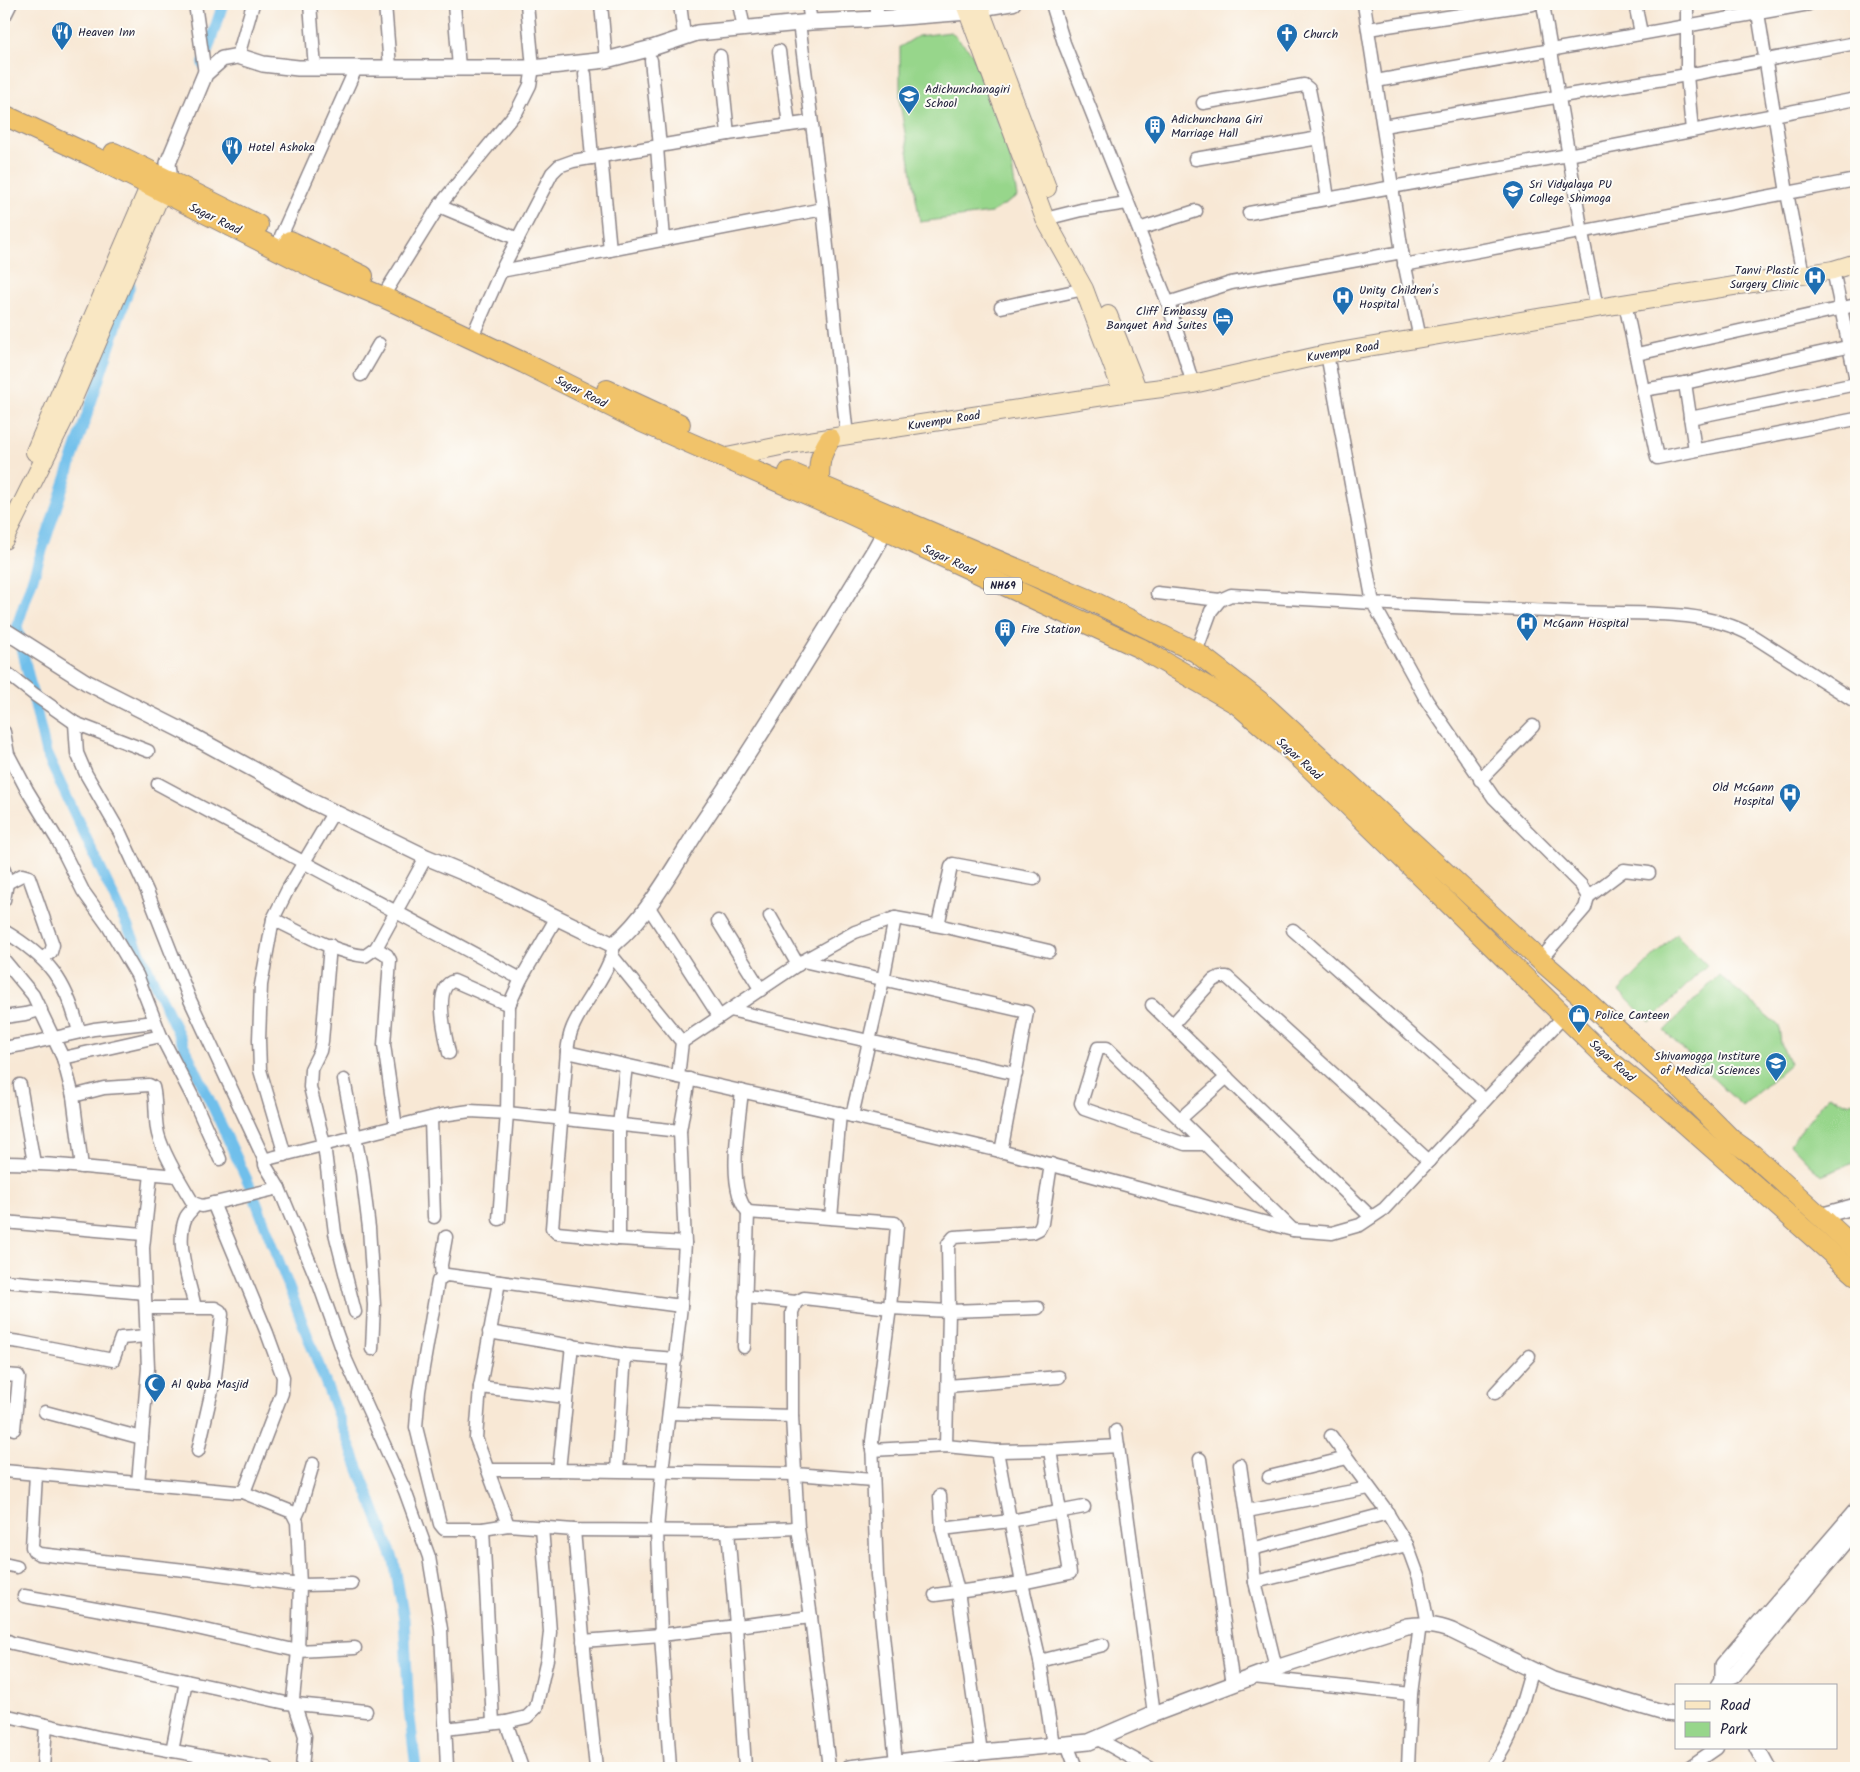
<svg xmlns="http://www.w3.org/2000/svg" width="1860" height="1772" font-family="Kalam,sans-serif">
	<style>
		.green { fill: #97d68b; stroke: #5c7c63 }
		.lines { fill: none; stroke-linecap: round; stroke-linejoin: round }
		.canal { stroke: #70bfeb; stroke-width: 11 }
		.minor-casing { stroke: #8d8588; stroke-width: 15 }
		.tertiary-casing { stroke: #8d8588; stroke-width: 18 }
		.secondary-casing { stroke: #8d8588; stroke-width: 20 }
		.trunk-casing { stroke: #8d8588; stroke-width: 22 }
		.minor { stroke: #fff; stroke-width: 12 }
		.tertiary { stroke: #fff; stroke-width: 15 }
		.secondary { stroke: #f9e7c3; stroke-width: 18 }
		.trunk { stroke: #f1c36a; stroke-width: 20 }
		.labels { text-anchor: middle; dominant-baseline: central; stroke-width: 4; stroke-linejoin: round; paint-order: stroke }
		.shield { fill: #fdfcf7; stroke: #646373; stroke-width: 1 }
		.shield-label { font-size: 11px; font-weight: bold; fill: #22223b }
		.poi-label { font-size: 12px; fill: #22223b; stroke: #fdfcf7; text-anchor: start }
		.street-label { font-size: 12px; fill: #22223b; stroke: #fdfcf7 }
	</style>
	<rect width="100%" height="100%" fill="#fdfcf7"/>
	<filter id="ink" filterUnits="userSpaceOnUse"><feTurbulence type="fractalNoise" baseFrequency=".02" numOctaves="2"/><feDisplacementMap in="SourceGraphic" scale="10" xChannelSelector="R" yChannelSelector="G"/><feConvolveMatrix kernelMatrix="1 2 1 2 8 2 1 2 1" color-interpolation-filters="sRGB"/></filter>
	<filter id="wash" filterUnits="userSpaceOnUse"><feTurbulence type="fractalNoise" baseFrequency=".0096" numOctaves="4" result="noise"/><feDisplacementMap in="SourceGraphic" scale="20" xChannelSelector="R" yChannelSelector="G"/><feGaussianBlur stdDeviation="1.12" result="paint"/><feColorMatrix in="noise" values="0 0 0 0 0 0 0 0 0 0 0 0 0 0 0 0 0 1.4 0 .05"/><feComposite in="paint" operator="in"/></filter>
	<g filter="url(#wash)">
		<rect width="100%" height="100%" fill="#f8e8d5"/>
		<g class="green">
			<polygon points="951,32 972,53 1009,150 1017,197 991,213 920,222 900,103 900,47 918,36"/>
			<polygon points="1676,934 1707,965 1650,1022 1619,991"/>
			<polygon points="1719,975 1779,1026 1781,1044 1790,1064 1742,1106 1664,1031"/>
			<polygon points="1829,1095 1844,1103 1856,1102 1856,1162 1821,1176 1790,1144"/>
		</g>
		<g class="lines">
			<g class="canal">
				<polyline points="203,64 223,4"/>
				<polyline points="130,285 17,626 46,753 250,1186 394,1561 404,1619 409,1710 416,1768"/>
			</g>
		</g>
	</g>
	<g filter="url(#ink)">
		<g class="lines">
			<g class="minor-casing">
				<g id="minor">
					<polyline points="195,4 205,74"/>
					<polyline points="310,4 315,68"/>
					<polyline points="385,4 390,67"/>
					<polyline points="454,4 459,68"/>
					<polyline points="601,4 606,60"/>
					<polyline points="680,4 684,36"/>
					<polyline points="739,4 744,28"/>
					<polyline points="808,4 811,22"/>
					<polyline points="876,4 878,19"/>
					<polyline points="1052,4 1064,43 1168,303 1193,384"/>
					<polyline points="1364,4 1402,252 1420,339"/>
					<polyline points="1543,4 1582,233 1597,308"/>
					<polyline points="1635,4 1641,33"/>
					<polyline points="1687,4 1687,75 1692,131"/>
					<polyline points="972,11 1014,4"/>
					<polyline points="1758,13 1787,193 1803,275"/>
					<polyline points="799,23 823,209 847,436"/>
					<polyline points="1368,29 1533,4"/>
					<polyline points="779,51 789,125"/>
					<polyline points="238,56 253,4"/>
					<polyline points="720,56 728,134"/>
					<polyline points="651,60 660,146"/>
					<polyline points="585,74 592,158"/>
					<polyline points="1376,81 1809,4"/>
					<polyline points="1203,103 1304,85 1309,89 1319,138 1328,199"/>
					<polyline points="1383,126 1687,75 1856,43"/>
					<polyline points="657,147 664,240"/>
					<polyline points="601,156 610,250"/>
					<polyline points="1195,159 1319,138"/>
					<polyline points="439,206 518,239"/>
					<polyline points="1249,213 1568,155 1856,99"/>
					<polyline points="1045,219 1081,210 1127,203"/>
					<polyline points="1139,229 1196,211"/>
					<polyline points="281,236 356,68"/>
					<polyline points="1404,265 1856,180"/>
					<polyline points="1833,270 1856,380"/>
					<polyline points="501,271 823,209"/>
					<polyline points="388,288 439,206 517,111 530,85 533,68 527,4"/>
					<polyline points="1168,303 1231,283 1402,252"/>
					<polyline points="1625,303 1657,458 1856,419"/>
					<polyline points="1001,307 1084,289"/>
					<polyline points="476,328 501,271 552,173 559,166 573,161 728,134 811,122"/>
					<path d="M1327,354l46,249c67,4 135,6 202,9 56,3 126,-5 176,23l105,67"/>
					<polyline points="1637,354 1856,305"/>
					<polyline points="361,375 379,344"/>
					<polyline points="1685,383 1695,450"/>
					<polyline points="1643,390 1685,383 1856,345"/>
					<polyline points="1690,418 1856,384"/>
					<polyline points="1157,593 1220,600"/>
					<polyline points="1196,652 1211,611 1220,600 1231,595 1373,603 1427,701 1494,798 1581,885 1588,897 1585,908 1540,960"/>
					<polyline points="4,671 35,695 75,723 148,751"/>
					<polyline points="75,723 77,753 86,774 120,833 147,891 190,1000 265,1161 265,1165 279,1188 320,1287 346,1360 405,1491 429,1557 441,1629 447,1768"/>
					<polyline points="4,732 8,754 27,790 58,841 83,891 108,926 137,975 161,1036 192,1096 220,1159"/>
					<polyline points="1480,780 1533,726"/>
					<polyline points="158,784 521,979"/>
					<polyline points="4,870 7,883 4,900"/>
					<polyline points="7,883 22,875 29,877 53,945 51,952 42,959"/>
					<polyline points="1588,897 1624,870 1649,873"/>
					<polyline points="648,906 719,1016"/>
					<polyline points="770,916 798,965"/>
					<path d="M273,919c27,13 62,34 92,37l11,-8 11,7 3,5 -6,85 12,82"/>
					<polyline points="718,921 761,990"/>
					<polyline points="938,925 951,867 953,864 1034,879"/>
					<polyline points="1293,930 1485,1100"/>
					<path d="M4,931c44,26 63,50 75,101"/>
					<path d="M614,944c-3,29 -31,57 -42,85 -3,7 -4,15 -5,23l-15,176 5,5 62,6 66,4"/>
					<polyline points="330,945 322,1041 320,1051 311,1069 310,1087 324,1144 335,1233 355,1312"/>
					<polyline points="376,948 426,857"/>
					<polyline points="613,957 682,1042 678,1077"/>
					<polyline points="4,960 33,995 63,1058 73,1096 82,1167"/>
					<polyline points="803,961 1027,1012 1001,1152"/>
					<polyline points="1152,1005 1371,1217"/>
					<polyline points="730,1010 1016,1074"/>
					<polyline points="4,1017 25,1014 41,1010"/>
					<polyline points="1173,1024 1213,980 1220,977 1227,977 1429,1161"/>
					<polyline points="682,1042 803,961 855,932 895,918 946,927 1049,951"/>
					<polyline points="4,1048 32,1043 94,1029 155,1022"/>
					<polyline points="567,1052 852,1116 1004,1152 1293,1230 1332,1233 1360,1225 1384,1209 1564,1016"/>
					<path d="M449,1053c-3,-15 -17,-67 5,-72l55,24"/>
					<polyline points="63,1058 161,1036"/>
					<polyline points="344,1080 362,1172 369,1228 374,1305 372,1349"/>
					<polyline points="20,1085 34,1163"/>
					<path d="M742,1091c-3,31 -16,98 6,121"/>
					<path d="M73,1096l31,-8 45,-3 4,2c4,15 1,31 5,47 5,20 24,51 35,69l9,3 77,-18"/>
					<polyline points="852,1116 883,980 895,918"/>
					<polyline points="431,1119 434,1217"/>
					<polyline points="1180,1119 1227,1077"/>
					<polyline points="1205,1144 1185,1144 1084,1109 1081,1103 1098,1048 1107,1048 1293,1230"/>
					<polyline points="285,1155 260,1070 259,1040 261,985 273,919 288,889 333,813"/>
					<polyline points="265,1161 267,1159 442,1115 470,1111 507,1113 680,1131"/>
					<path d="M4,1163c58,0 115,8 173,13"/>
					<polyline points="831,1218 840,1113"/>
					<polyline points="499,1219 507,1113 509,1005 521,979 557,917"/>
					<polyline points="4,1222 143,1234"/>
					<polyline points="619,1239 619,1125 626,1066"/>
					<polyline points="442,1277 441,1265 446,1237"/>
					<polyline points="4,1281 145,1293"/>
					<polyline points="499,1282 480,1387 476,1438 508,1525"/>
					<polyline points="745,1297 796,1302 804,1298 890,1308 949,1311 1038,1308"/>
					<polyline points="796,1302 792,1312 792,1416 798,1528 811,1617 829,1768"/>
					<polyline points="681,1306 447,1275 442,1277 438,1281 419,1391 416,1427 440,1524 444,1529 483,1529 508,1525 574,1530 728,1531 798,1528"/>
					<polyline points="146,1308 215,1308 220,1311 222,1314 215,1377 198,1451"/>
					<path d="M195,1308c-5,-26 -21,-65 -9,-91 2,-4 7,-8 10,-12"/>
					<polyline points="489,1332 625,1355 676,1359"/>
					<polyline points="4,1340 20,1342 113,1360 121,1338 147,1336"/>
					<polyline points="572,1345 559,1470 795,1474 873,1480"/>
					<polyline points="744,1347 748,1212 895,1223 897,1226 890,1308 872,1441 877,1575 896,1763"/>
					<polyline points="4,1375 18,1376 19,1378 14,1429"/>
					<polyline points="948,1386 1059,1377"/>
					<polyline points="480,1387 566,1397"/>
					<polyline points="1495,1393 1529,1356"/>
					<polyline points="45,1412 142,1438"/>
					<polyline points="669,1413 792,1416"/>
					<polyline points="1116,1431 1154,1714"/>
					<polyline points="1331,1436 1383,1506 1407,1545 1419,1578 1428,1624"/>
					<polyline points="946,1446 949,1311 948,1244 954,1237 1033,1232 1039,1229 1042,1223 1051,1164"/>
					<polyline points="872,1450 946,1446 997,1451 1050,1450 1118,1446"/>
					<polyline points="997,1451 1022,1583 1040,1661 1053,1745"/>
					<polyline points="1200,1459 1233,1685"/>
					<polyline points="1240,1465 1252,1549 1255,1582 1276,1668"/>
					<polyline points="488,1470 559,1470"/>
					<polyline points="617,1470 625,1355"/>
					<polyline points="4,1471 236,1492 242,1492 246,1487 282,1393 283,1377 267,1333 213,1203"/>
					<polyline points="36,1474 32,1547 34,1551 39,1554 203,1572 300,1585 352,1584"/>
					<polyline points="1269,1477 1347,1458"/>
					<polyline points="138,1483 148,1368 143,1248 151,1174"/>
					<polyline points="242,1492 292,1512 297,1522 300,1585 298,1651 293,1699 305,1736 302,1768"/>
					<polyline points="940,1496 942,1529 958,1591 981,1752"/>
					<polyline points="1247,1511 1369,1488"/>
					<polyline points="296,1517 300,1508 313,1464"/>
					<polyline points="483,1529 493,1723"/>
					<polyline points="942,1529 1010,1521 1084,1507"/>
					<polyline points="574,1530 586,1672 596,1768"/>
					<polyline points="728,1531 736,1625 745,1768"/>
					<polyline points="1252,1549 1388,1513"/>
					<polyline points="4,1564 17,1567"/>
					<polyline points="1255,1582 1407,1545"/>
					<polyline points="935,1595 1022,1583 1070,1573 1050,1450"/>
					<polyline points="24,1596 179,1624 298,1651 355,1648"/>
					<polyline points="4,1639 12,1643 286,1703 366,1711"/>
					<polyline points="583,1641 661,1635 811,1617"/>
					<polyline points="1040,1661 1103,1645"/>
					<polyline points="1253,1677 1411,1694"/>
					<polyline points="4,1715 102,1738 267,1768"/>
					<polyline points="506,1722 522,1768"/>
					<polyline points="445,1729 506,1722 527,1717 536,1708 547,1659 550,1632 542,1527"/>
					<polyline points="1098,1739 1150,1768"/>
					<polyline points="1067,1744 1076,1768"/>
					<polyline points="172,1751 186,1681"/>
					<path d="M1494,1763c21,-27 28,-61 38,-94"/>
					<polyline points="43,1768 46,1725"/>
					<polyline points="670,1768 661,1635 657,1530 662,1472 681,1306 685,1243 680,1131 689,1079"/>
					<polyline points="1408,1768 1411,1694 1420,1624"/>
					<polyline points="1688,1768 1717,1748"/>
				</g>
			</g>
			<g class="tertiary-casing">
				<g id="tertiary">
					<polyline points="4,14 9,4"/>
					<polyline points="167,178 169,172 168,163 205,74 222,59 238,56 263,64 298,68 533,68 606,60 652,48 697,33 811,22 878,19 968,12"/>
					<path d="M4,630l82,52 99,50 130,71 111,54 41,17 142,69 5,1c33,-27 60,-77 83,-113 62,-92 119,-185 177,-280l16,-29"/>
					<polyline points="1820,1216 1856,1206"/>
					<polyline points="1723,1680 1723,1665 1856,1511"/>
					<polyline points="1719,1686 1723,1680 1734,1675 1856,1529"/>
					<polyline points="1757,1748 1768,1768"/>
					<path d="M849,1768l122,-15 118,-11 65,-28 122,-46 131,-42c17,-2 29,-1 45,5l101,49 112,33 11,1"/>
				</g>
			</g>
			<g class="secondary-casing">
				<g id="secondary">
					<polyline points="965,4 1045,219 1084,289 1123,393"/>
					<polyline points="978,4 1047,188"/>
					<polyline points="1108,315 1138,391"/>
					<polyline points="35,452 155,173"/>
					<polyline points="722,458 790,444 1123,393 1193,384 1327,354 1597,308 1803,275 1833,270 1856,263"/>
					<polyline points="4,540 66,415 167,179"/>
				</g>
			</g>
			<g class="trunk-casing">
				<g id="trunk">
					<polyline points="4,115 92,156 320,271 383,297 524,363 642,422 818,499 1140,648 1237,704 1303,761 1609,1060 1664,1105 1856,1275"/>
					<polyline points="114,153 258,225"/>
					<polyline points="290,241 363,276"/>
					<polyline points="607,390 680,424"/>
					<polyline points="789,472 1088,599 1196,652 1263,704 1540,960 1581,996 1679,1087 1732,1140 1753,1155 1856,1249"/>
					<path d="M819,484c0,-20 0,-28 11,-45"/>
				</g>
			</g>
			<use href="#minor" class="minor"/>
			<use href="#tertiary" class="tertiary"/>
			<use href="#secondary" class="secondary"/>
			<use href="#trunk" class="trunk"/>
		</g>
	</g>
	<defs>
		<g id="restaurant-pin" transform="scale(1.125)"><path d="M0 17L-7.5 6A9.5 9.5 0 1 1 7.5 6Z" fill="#1f6fb2" stroke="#fdfcf7"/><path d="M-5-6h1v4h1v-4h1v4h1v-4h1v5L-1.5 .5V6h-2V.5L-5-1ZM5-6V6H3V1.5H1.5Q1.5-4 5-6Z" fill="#fff"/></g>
		<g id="church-pin" transform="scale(1.125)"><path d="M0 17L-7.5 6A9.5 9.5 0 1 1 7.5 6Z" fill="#1f6fb2" stroke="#fdfcf7"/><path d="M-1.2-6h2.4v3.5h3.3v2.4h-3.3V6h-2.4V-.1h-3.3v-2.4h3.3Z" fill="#fff"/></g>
		<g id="school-pin" transform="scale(1.125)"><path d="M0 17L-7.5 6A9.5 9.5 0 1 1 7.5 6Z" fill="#1f6fb2" stroke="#fdfcf7"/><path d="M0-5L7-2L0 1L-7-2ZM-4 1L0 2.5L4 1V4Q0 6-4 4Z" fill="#fff"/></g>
		<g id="building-pin" transform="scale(1.125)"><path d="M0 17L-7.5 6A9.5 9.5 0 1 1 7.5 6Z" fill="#1f6fb2" stroke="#fdfcf7"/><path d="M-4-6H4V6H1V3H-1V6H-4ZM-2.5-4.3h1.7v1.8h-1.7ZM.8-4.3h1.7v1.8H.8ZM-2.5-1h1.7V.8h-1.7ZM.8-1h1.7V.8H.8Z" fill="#fff"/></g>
		<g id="university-pin" transform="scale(1.125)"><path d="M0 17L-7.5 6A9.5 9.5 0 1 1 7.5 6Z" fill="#1f6fb2" stroke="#fdfcf7"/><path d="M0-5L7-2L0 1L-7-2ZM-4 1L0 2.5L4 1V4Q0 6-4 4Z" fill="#fff"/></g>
		<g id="hospital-pin" transform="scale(1.125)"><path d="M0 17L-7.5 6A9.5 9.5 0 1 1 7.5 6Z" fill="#1f6fb2" stroke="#fdfcf7"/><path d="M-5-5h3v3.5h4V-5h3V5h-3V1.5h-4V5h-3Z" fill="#fff"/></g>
		<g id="hotel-pin" transform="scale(1.125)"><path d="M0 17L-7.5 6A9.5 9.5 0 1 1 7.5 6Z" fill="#1f6fb2" stroke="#fdfcf7"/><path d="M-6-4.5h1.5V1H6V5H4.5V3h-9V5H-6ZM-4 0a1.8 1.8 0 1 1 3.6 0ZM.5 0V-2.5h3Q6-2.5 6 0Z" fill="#fff"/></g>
		<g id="shop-pin" transform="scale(1.125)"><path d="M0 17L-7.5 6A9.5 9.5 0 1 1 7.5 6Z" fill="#1f6fb2" stroke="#fdfcf7"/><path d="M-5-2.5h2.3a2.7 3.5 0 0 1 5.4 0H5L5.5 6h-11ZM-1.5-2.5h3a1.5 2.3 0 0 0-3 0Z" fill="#fff"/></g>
		<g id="mosque-pin" transform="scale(1.125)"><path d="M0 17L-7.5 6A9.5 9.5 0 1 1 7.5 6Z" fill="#1f6fb2" stroke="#fdfcf7"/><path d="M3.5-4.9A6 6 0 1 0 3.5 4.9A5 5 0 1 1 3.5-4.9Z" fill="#fff"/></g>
	</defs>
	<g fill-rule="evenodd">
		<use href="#restaurant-pin" x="62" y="32"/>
		<use href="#church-pin" x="1287" y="34"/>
		<use href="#school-pin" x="909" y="96"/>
		<use href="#building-pin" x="1155" y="126"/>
		<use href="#restaurant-pin" x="232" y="147"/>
		<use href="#university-pin" x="1513" y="191"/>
		<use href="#hospital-pin" x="1815" y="277"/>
		<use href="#hospital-pin" x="1343" y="297"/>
		<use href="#hotel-pin" x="1223" y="318"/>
		<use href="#hospital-pin" x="1527" y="623"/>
		<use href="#building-pin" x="1005" y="629"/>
		<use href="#hospital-pin" x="1790" y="794"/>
		<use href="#shop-pin" x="1579" y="1015"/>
		<use href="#university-pin" x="1776" y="1063"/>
		<use href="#mosque-pin" x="155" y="1384"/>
	</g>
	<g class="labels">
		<rect class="shield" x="984" y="577.5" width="38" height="17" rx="4"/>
		<g class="shield-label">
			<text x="1003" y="586">NH69</text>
		</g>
		<g class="poi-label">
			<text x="78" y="32">Heaven Inn</text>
			<text x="1303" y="34">Church</text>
			<text x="925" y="89">Adichunchanagiri<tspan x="925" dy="14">School</tspan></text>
			<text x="1171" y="119">Adichunchana Giri<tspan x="1171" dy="14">Marriage Hall</tspan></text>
			<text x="248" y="147">Hotel Ashoka</text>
			<text x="1529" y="184">Sri Vidyalaya PU<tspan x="1529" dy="14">College Shimoga</tspan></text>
			<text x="1799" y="270" text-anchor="end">Tanvi Plastic<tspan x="1799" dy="14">Surgery Clinic</tspan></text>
			<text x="1359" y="290">Unity Children's<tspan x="1359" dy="14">Hospital</tspan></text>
			<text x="1207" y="311" text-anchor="end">Cliff Embassy<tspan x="1207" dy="14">Banquet And Suites</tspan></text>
			<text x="1543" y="623">McGann Hospital</text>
			<text x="1021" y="629">Fire Station</text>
			<text x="1774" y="787" text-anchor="end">Old McGann<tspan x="1774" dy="14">Hospital</tspan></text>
			<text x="1595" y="1015">Police Canteen</text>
			<text x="1760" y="1056" text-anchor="end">Shivamogga Institure<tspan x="1760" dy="14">of Medical Sciences</tspan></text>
			<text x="171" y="1384">Al Quba Masjid</text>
		</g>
		<g class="street-label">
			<text transform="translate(215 219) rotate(26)">Sagar Road</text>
			<text transform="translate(1343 352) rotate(-10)">Kuvempu Road</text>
			<text transform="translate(581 392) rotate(27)">Sagar Road</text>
			<text transform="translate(944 421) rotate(-9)">Kuvempu Road</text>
			<text transform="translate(949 560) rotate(25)">Sagar Road</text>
			<text transform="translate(1299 759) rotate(42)">Sagar Road</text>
			<text transform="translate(1612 1061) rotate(42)">Sagar Road</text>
		</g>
	</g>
	<rect width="1860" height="1772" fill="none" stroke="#fdfcf7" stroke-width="20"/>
	<rect x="1675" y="1684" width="162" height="65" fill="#fdfcf7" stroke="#a5a5ac"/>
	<rect x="1685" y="1701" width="25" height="8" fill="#f9e7c3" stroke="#a5a5ac"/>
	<text x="1720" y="1710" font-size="15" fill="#22223b">Road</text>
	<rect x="1685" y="1722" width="25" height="15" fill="#97d68b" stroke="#a5a5ac"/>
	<text x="1720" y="1734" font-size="15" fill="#22223b">Park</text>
</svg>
